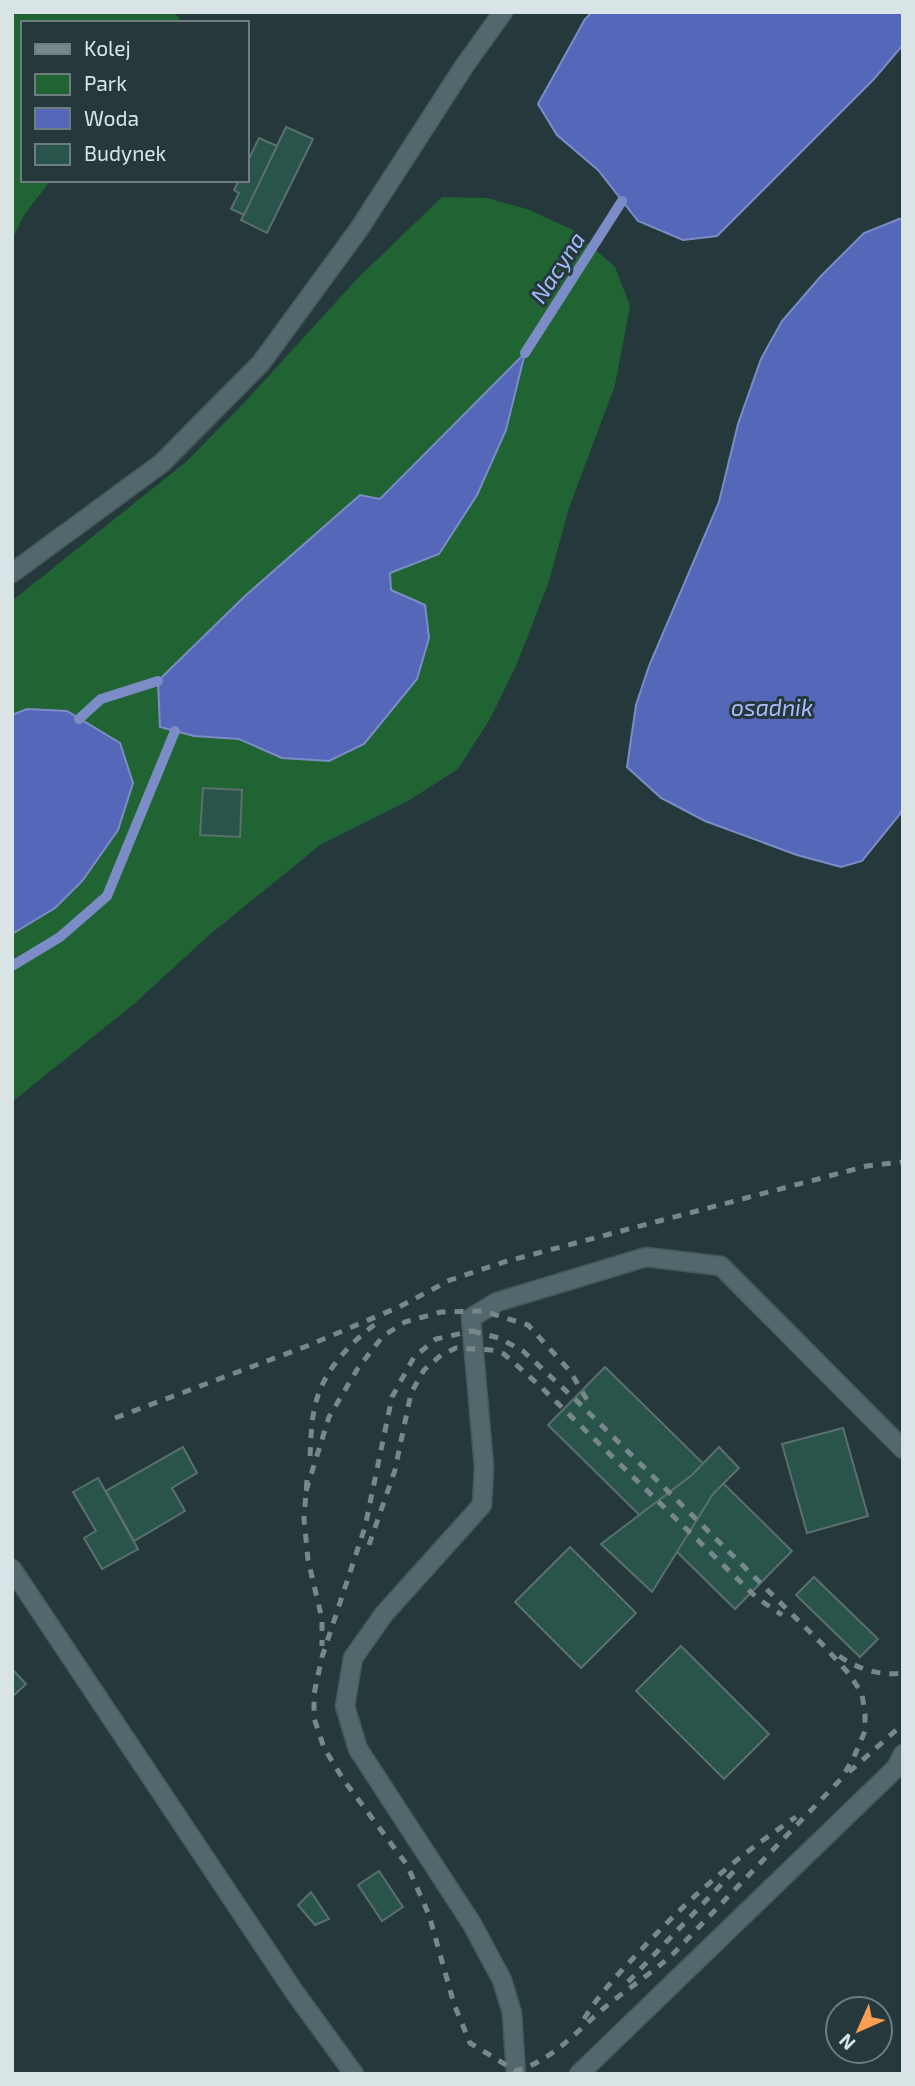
<svg xmlns="http://www.w3.org/2000/svg" width="915" height="2086" font-family="'Exo 2',sans-serif">
	<style>
		.green { fill: #216434 }
		.water { fill: #5467b8; stroke: #7c8cc6; stroke-width: 2 }
		.lines { fill: none; stroke-linecap: round; stroke-linejoin: round }
		.stream { stroke: #7c8cc6; stroke-width: 10 }
		.building { fill: #28544c; stroke: #5b706b; stroke-width: 2 }
		.lane-casing { stroke: #46575a; stroke-width: 21 }
		.lane { stroke: #53686c; stroke-width: 18 }
		.rail { stroke: #77878a; stroke-width: 5; stroke-dasharray: 9 9; stroke-linecap: butt }
		.labels { text-anchor: middle; dominant-baseline: central; stroke-width: 6; stroke-linejoin: round; paint-order: stroke }
		.water-label { font-size: 23px; font-style: italic; fill: #a8bbfc; stroke: #25383c }
	</style>
	<rect width="100%" height="100%" fill="#25383c"/>
	<g class="green">
		<polygon points="12,12 174,12 183,23 23,23 23,180 51,180 24,215 12,240"/>
		<polygon points="442,197 487,198 527,209 573,230 615,267 630,306 615,385 569,508 548,584 516,666 490,719 458,769 408,801 320,845 208,936 135,1003 12,1102 12,601 186,462 244,403 357,279"/>
	</g>
	<g class="water">
		<polygon points="592,12 903,12 903,45 874,79 717,236 683,240 638,221 598,170 557,135 538,104 585,19"/>
		<polygon points="899,219 903,219 903,806 900,814 862,861 841,867 797,855 705,821 661,798 627,767 636,705 649,666 719,502 738,424 761,359 782,321 821,276 864,233"/>
		<polygon points="525,353 506,430 477,495 439,554 390,573 391,590 425,605 429,638 417,679 364,744 329,761 282,758 239,739 194,736 160,727 158,681 245,596 360,495 380,499"/>
		<polygon points="27,709 67,711 120,743 133,783 118,830 82,881 55,908 12,934 12,715"/>
	</g>
	<g class="lines">
		<g class="stream">
			<polyline points="525,353 622,201"/>
			<polyline points="79,719 101,699 158,681"/>
			<polyline points="12,966 60,937 107,896 175,731"/>
		</g>
	</g>
	<g class="building">
		<polygon points="286,127 313,139 267,233 241,220"/>
		<polygon points="259,138 277,146 244,215 231,209 239,193 234,190 239,180 247,180 247,163"/>
		<polygon points="203,788 242,790 240,837 200,835"/>
		<polygon points="605,1367 792,1551 735,1609 548,1425"/>
		<polygon points="843,1428 868,1516 807,1533 782,1444"/>
		<polygon points="183,1447 197,1473 172,1488 185,1511 134,1541 106,1491"/>
		<polygon points="719,1447 739,1468 713,1494 652,1592 601,1544 692,1475"/>
		<polygon points="98,1478 138,1549 102,1569 84,1538 96,1531 73,1492"/>
		<polygon points="570,1547 636,1613 581,1668 515,1602"/>
		<polygon points="814,1577 878,1639 860,1657 796,1595"/>
		<polygon points="681,1646 769,1734 724,1779 636,1691"/>
		<polygon points="12,1669 26,1684 12,1697"/>
		<polygon points="379,1871 403,1907 382,1921 358,1885"/>
		<polygon points="311,1892 329,1919 315,1925 298,1905"/>
	</g>
	<g class="lines">
		<g class="lane-casing">
			<g id="lane">
				<polyline points="12,573 162,463 261,363 359,229 465,65 503,12"/>
				<polyline points="12,1569 293,1990 354,2074"/>
				<polyline points="516,2074 512,2013 502,1980 472,1924 358,1749 345,1706 353,1658 384,1614 482,1505 484,1467 471,1318 497,1302 646,1257 721,1266 903,1449"/>
				<polyline points="579,2074 896,1768 903,1754"/>
			</g>
		</g>
		<use href="#lane" class="lane"/>
		<g class="rail">
			<path d="M472,1331l27,7 24,13 54,50 247,245 26,29 12,19 3,20v17l-12,28 -12,20 -168,175c-22,20 -46,35 -69,54 -28,24 -51,52 -88,63l-46,-28 -16,-39 -25,-89 -22,-50 -64,-86 -19,-31 -10,-30v-24l8,-37 43,-130 27,-130 22,-40 22,-18z"/>
			<polyline points="115,1418 307,1346 399,1307 450,1280 504,1262 867,1166 903,1162"/>
			<path d="M310,1456c1,-16 1,-34 5,-50 8,-36 35,-63 63,-84"/>
			<polyline points="307,1480 304,1519 308,1560 322,1619 322,1646"/>
			<polyline points="306,1491 329,1417 358,1368 383,1336 405,1322 441,1312 483,1311 528,1325 570,1371 590,1405"/>
			<polyline points="369,1545 395,1470 411,1393 424,1370 441,1355 456,1348 491,1350 504,1354 540,1386 757,1598 782,1615"/>
			<path d="M839,1656c19,13 40,20 64,17"/>
			<polyline points="849,1772 903,1724"/>
			<polyline points="628,1982 737,1868"/>
			<path d="M584,2019c15,-25 36,-47 56,-68 49,-53 95,-93 156,-134"/>
		</g>
	</g>
	<g class="labels">
		<g class="water-label">
			<text transform="translate(557 267) rotate(-57)">Nacyna</text>
			<text x="772" y="707">osadnik</text>
		</g>
	</g>
	<rect width="915" height="2086" fill="none" stroke="#d9e4e6" stroke-width="28"/>
	<rect x="21" y="21" width="228" height="161" fill="#25383c" stroke="#6d7d80" stroke-width="2"/>
	<rect x="35" y="44" width="35" height="10" fill="#77878a" stroke="#6d7d80" stroke-width="2"/>
	<text x="84" y="56" font-size="21" fill="#d9e4e6">Kolej</text>
	<rect x="35" y="74" width="35" height="21" fill="#216434" stroke="#6d7d80" stroke-width="2"/>
	<text x="84" y="91" font-size="21" fill="#d9e4e6">Park</text>
	<rect x="35" y="108" width="35" height="21" fill="#5467b8" stroke="#6d7d80" stroke-width="2"/>
	<text x="84" y="126" font-size="21" fill="#d9e4e6">Woda</text>
	<rect x="35" y="144" width="35" height="21" fill="#28544c" stroke="#6d7d80" stroke-width="2"/>
	<text x="84" y="161" font-size="21" fill="#d9e4e6">Budynek</text>
	<g transform="translate(859 2030) rotate(225)"><circle r="33" fill="#25383c" stroke="#6d7d80" stroke-width="2"/>
	<path d="M0-5L12 26L0 18L-12 26Z" fill="#fb9e51"/>
	<text y="-10" font-size="19" font-weight="bold" text-anchor="middle" fill="#d9e4e6">N</text>
	</g>
</svg>
